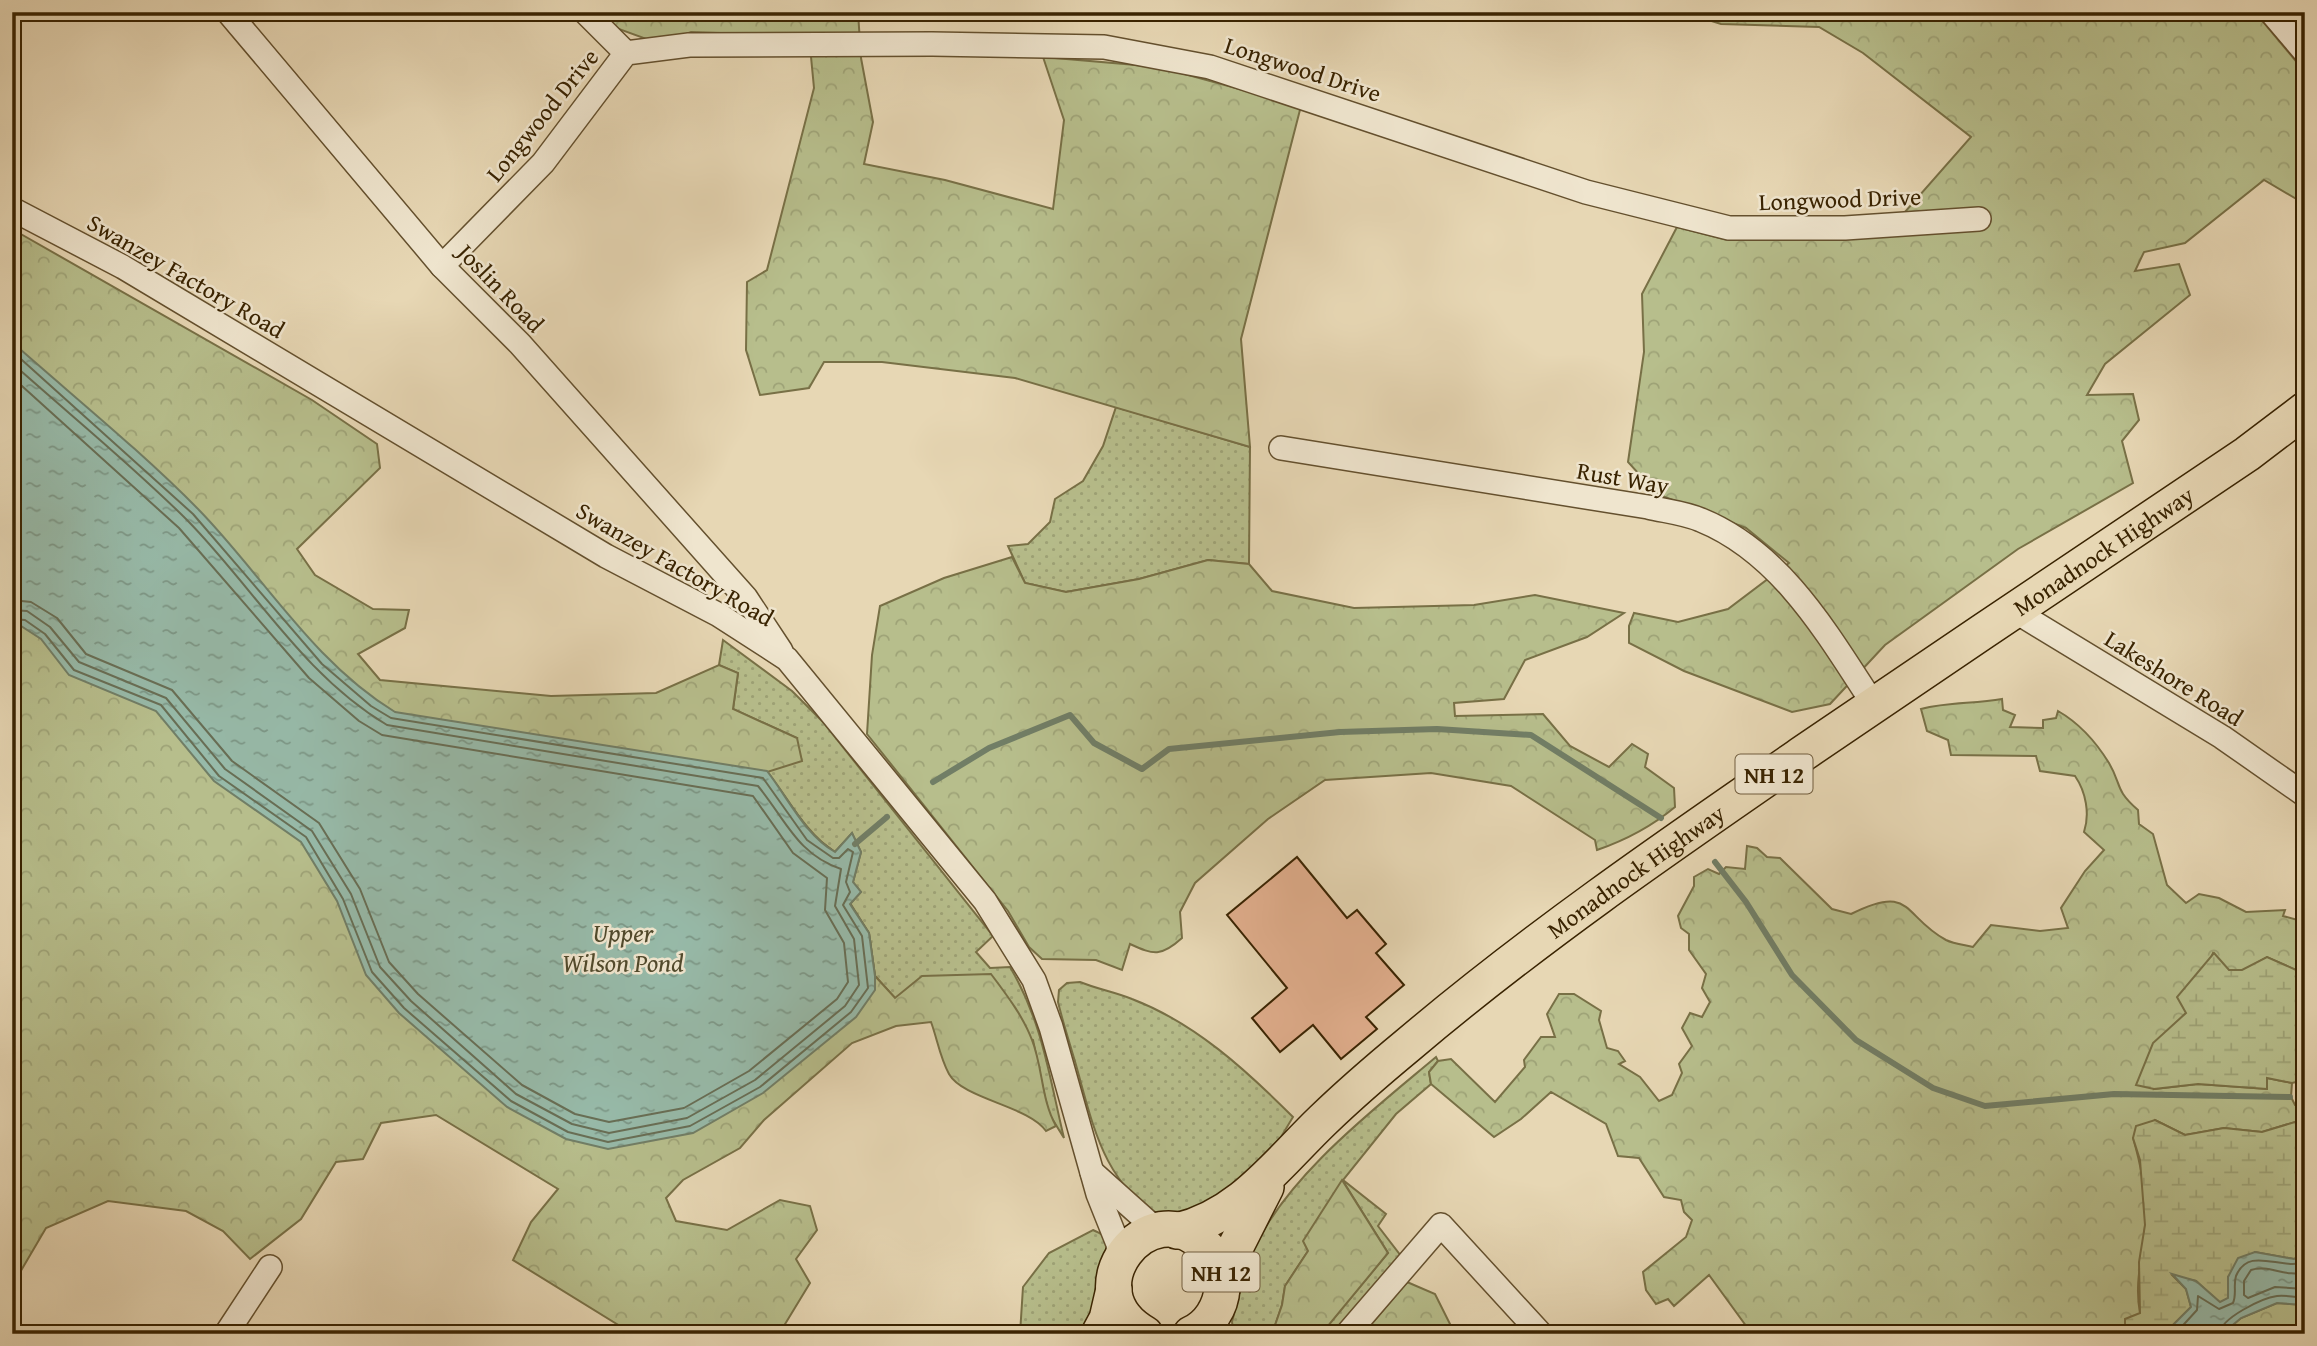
<svg xmlns="http://www.w3.org/2000/svg" width="2317" height="1346" font-family="'Gentium Book Plus',serif">
	<style>
		.grass { fill: url(#grass-dots); stroke: #787046; stroke-width: 2 }
		.forest { fill: url(#forest-crowns); stroke: #787046; stroke-width: 2 }
		.wetland { fill: url(#wetland-marsh); stroke: #787046; stroke-width: 2 }
		.water { fill: url(#water-ripples); stroke: #717e66; stroke-width: 2 }
		.lines { fill: none; stroke-linecap: round; stroke-linejoin: round }
		.shore { stroke: #686e55; stroke-width: 2 }
		.stream { stroke: #717e66; stroke-width: 6 }
		.building { fill: #e2af8e; stroke: #392301; stroke-width: 2 }
		.minor-casing { stroke: #64502e; stroke-width: 26 }
		.highway-casing { stroke: #392301; stroke-width: 38 }
		.minor { stroke: #efe5ce; stroke-width: 23 }
		.highway { stroke: #e7d7b4; stroke-width: 35 }
		.labels { text-anchor: middle; dominant-baseline: central; stroke-width: 5; stroke-linejoin: round; paint-order: stroke }
		.shield { fill: #efe5ce; stroke: #705d3e; stroke-width: 2 }
		.shield-label { font-size: 23px; font-weight: bold; fill: #392301 }
		.street-label { font-size: 24px; fill: #392301; stroke: #efe5ce }
		.water-label { font-size: 26px; font-style: italic; fill: #50492b; stroke: #efe5ce }
	</style>
	<defs>
		<pattern id="grass-dots" width="8" height="8" patternUnits="userSpaceOnUse" patternTransform="scale(1.75)"><rect width="8" height="8" fill="#b7be8c"/><path d="M2 2h.1M6 6h.1" fill="none" stroke="#9ea377" stroke-width="1.8" stroke-linecap="round"/></pattern>
		<pattern id="forest-crowns" width="20" height="18" patternUnits="userSpaceOnUse" patternTransform="scale(1.75)"><rect width="20" height="18" fill="#b7be8c"/><path d="M2 6a3 3 0 1 1 6 0M12 15a3 3 0 1 1 6 0" fill="none" stroke="#9ea377"/></pattern>
		<pattern id="wetland-marsh" width="20" height="14" patternUnits="userSpaceOnUse" patternTransform="scale(1.75)"><rect width="20" height="14" fill="#b7be8c"/><path d="M1 5h8M5 5V1M11 12h8M15 12V8" fill="none" stroke="#9ea377"/></pattern>
		<pattern id="water-ripples" width="26" height="14" patternUnits="userSpaceOnUse" patternTransform="scale(1.75)"><rect width="26" height="14" fill="#97baa9"/><path d="M2 4q2-2 4 0t4 0M15 11q2-2 4 0t4 0" fill="none" stroke="#7c9787"/></pattern>
	</defs>
	<rect width="100%" height="100%" fill="#e7d7b4"/>
	<filter id="stains"><feTurbulence type="fractalNoise" baseFrequency=".00286" numOctaves="4"/><feColorMatrix values="0 0 0 0 .2 0 0 0 0 .09 0 0 0 0 .02 0 0 0 .5 -.17"/></filter>
	<radialGradient id="worn" r=".72"><stop offset=".6" stop-color="#630" stop-opacity="0"/><stop offset="1" stop-color="#630" stop-opacity=".3"/></radialGradient>
	<g class="grass">
		<polygon points="1116,407 1250,447 1249,564 1208,560 1139,579 1066,592 1025,583 1008,546 1028,544 1050,522 1055,499 1083,481 1103,446"/>
		<path d="M723,640l69,51 31,31 170,214 -17,16 14,16 20,-1c33,56 39,109 54,171l-16,-26 -15,-72 -138,-42 -20,-22 -6,-43 -19,-30 5,-59 -3,-10 -17,18c-30,-19 -46,-53 -68,-81l30,-33 -64,-29 5,-36 -19,-8z"/>
		<path d="M1080,982c17,7 35,10 52,17 63,24 114,71 161,118l-12,20 -62,68 -54,15c-61,-35 -71,-91 -89,-155 -6,-21 -13,-42 -18,-63l1,-12 8,-7z"/>
		<path d="M1436,1057l2,4 -9,11 2,12 -35,30 -53,66 43,34 -8,12 23,30 -68,78h-13l68,-81 -45,-72 -35,70 -23,35 -3,19 -10,29h-38l-2,-12c6,-22 10,-46 19,-67 33,-77 122,-145 185,-198z"/>
		<path d="M1093,1230c2,1 9,4 10,5 14,14 -13,81 -18,99h-65l3,-47 26,-34z"/>
	</g>
	<g class="forest">
		<polygon points="600,12 858,12 861,58 873,122 864,164 945,180 1053,209 1064,120 1043,57 1159,67 1301,106 1241,339 1250,447 1015,378 882,362 824,362 809,388 760,395 746,350 747,282 767,270 814,88 809,36 691,32 660,44 616,28"/>
		<polygon points="1683,12 2255,12 2305,72 2305,204 2264,180 2185,243 2144,252 2135,271 2179,264 2190,295 2105,364 2087,395 2133,394 2139,420 2122,441 2133,483 2018,549 1885,645 1830,704 1792,712 1684,671 1629,643 1629,626 1634,613 1678,622 1728,609 1789,563 1746,528 1657,494 1628,462 1644,352 1642,294 1677,227 1727,240 1883,237 1971,137 1863,53 1819,27 1721,24"/>
		<path d="M12,229l300,171 65,44 3,24 -83,81 18,26 58,34 36,1 -4,18 -47,26 22,26 171,16 105,-3 63,-28 19,8 -5,36 64,29 5,23 -35,11 45,63 23,17 17,-19 9,19 -8,30 8,10 -11,12 19,29 6,43 20,22 27,-22 69,-2c15,20 32,42 41,66 11,28 9,59 24,86l-10,5c-17,-25 -83,-32 -97,-57 -9,-16 -12,-36 -18,-52l-35,4 -44,17 -88,77 -24,28 -57,32 -17,18 10,23 51,9 53,-30 30,6 7,24 -21,29 14,24 -31,51h-146l-120,-74 18,-38 27,-33 -122,-74 -55,8 -18,36 -27,3 -35,57 -51,40 -27,-28 -37,-20 -78,-10 -62,27 -34,58z"/>
		<path d="M1012,557l13,26 41,9 73,-13 69,-19 41,4 23,27 82,17 120,-3 61,-10 89,18 -37,24 -62,23 -21,39 -50,4 1,13 88,-2 27,32 39,21 23,-23 16,10 -3,13 29,21 1,19c-24,20 -49,33 -78,43l-2,-10 -84,-54 -80,-13 -106,7 -57,39 -73,64 -15,29 2,26c-21,19 -28,17 -52,6l-8,26 -26,-10 -54,-1 -13,-12 -21,-36 -141,-177 5,-79 8,-49 64,-28z"/>
		<path d="M2002,699l1,11 12,5 -5,12 33,1v-8l13,-2 2,-7c21,12 38,31 51,52 13,22 5,26 29,47l1,14 14,10 14,51 19,18 13,-9 20,4 27,14 39,-2 -2,6 22,6v52l-38,-17 -25,14 -14,-1 -15,-17 -27,60 -14,14 -18,62 44,-5 69,5v-11l25,5 -1,14 4,8 10,-1v15l-43,13 -38,-4 -39,7 -30,-15 -22,18c8,27 14,60 12,88 -2,30 -11,56 -5,87l-15,21h-373l-43,-59 -35,31 -6,-7 -12,5 -10,-14 -3,-18 43,-35 6,-17 -8,-8 -3,-12 -17,-3 -25,-39 -21,-2 -12,-32 -55,-32 -30,27 -27,18 -63,-53 -2,-12 9,-11 13,-2 44,43 30,-35 -1,-7 17,-23h14l-8,-23 12,-20h15l27,17 -2,9 8,28 11,3 7,10 -6,3 21,13 19,24 13,-6 10,-22 -3,-9 13,-18 -10,-18 8,-15 12,4 8,-15 -8,-14 4,-14 -17,-24v-16l-8,-6 -3,-12 16,-30v-9l14,-8 11,5 7,-7 19,2 2,-23 10,2 10,9 13,1 52,51 19,5c62,-31 51,2 95,26 8,4 19,5 27,7l18,-22 49,6 28,-3 -7,-20 24,-37 19,-21 -20,-18c6,-18 2,-40 -9,-56l-35,-5 -4,-15 -85,-1 -3,-15 -21,-9 -6,-22c27,-7 53,-5 81,-10z"/>
		<polygon points="1342,1180 1388,1253 1323,1332 1272,1334 1282,1305 1285,1286 1308,1251 1303,1241"/>
		<polygon points="1407,1282 1435,1294 1455,1334 1363,1334"/>
		<polygon points="2277,1303 2305,1305 2305,1334 2222,1334 2241,1318"/>
	</g>
	<g class="wetland">
		<polygon points="2214,953 2229,970 2242,970 2267,957 2305,974 2305,1080 2292,1083 2267,1078 2267,1089 2198,1084 2154,1089 2136,1085 2153,1043 2186,1013 2177,997"/>
		<polygon points="2305,1119 2305,1255 2294,1259 2255,1252 2228,1277 2228,1298 2220,1303 2196,1281 2173,1276 2186,1289 2191,1307 2164,1334 2125,1334 2125,1319 2140,1313 2139,1262 2145,1225 2140,1160 2133,1138 2136,1126 2155,1120 2185,1135 2224,1128 2262,1132"/>
	</g>
	<g class="water">
		<path d="M12,342c62,55 129,109 187,168 65,67 114,152 196,202l372,59c21,27 38,64 68,81l17,-19 9,19 -8,30 8,10 -11,12 19,29 6,43v14l-19,27 -93,76 -70,40 -85,16 -42,-10 -59,-32 -108,-94 -33,-38 -29,-74 -36,-59 -87,-61 -58,-70 -87,-36 -28,-36 -20,-13h-9z"/>
		<polygon points="2255,1252 2294,1259 2305,1255 2305,1305 2277,1303 2241,1318 2222,1334 2164,1334 2191,1307 2186,1289 2172,1274 2196,1281 2220,1302 2228,1298 2228,1277 2238,1258"/>
	</g>
	<g class="lines">
		<g class="shore">
			<polyline points="12,351 193,514 322,664 371,706 391,718 763,778 807,840 833,858 839,858 848,849 853,852 846,882 850,892 843,905 862,936 868,988 851,1012 760,1087 690,1126 608,1142 568,1132 511,1101 404,1008 372,972 343,899 306,837 219,776 161,705 74,670 45,634 25,620 12,619"/>
			<path d="M12,363c58,52 120,102 175,157 67,68 116,155 200,205l371,61c28,34 39,68 83,83l-6,37 19,33 5,46 -14,21 -90,74 -68,38 -78,15 -37,-9 -56,-30 -105,-93 -31,-34 -29,-73 -39,-63 -87,-62 -59,-71 -87,-36 -29,-35 -23,-16 -15,-1"/>
			<polyline points="12,377 179,528 309,678 359,721 382,735 753,796 793,853 827,878 825,910 844,943 848,982 837,999 749,1071 684,1108 609,1122 575,1114 522,1085 418,994 389,962 360,889 319,823 232,761 172,690 86,654 57,618 31,602 12,600"/>
			<path d="M2305,1272c-18,6 -37,-8 -54,-2l-7,11v14l4,3 27,-11 30,2"/>
			<path d="M2175,1334l22,-24 1,-14 21,13 14,-6c4,-9 0,-18 3,-27 13,-31 45,-5 69,-14"/>
			<path d="M2219,1334c2,-16 43,-36 58,-38 9,-1 19,1 28,2"/>
		</g>
		<g class="stream">
			<polyline points="933,782 989,748 1070,715 1094,743 1142,769 1169,749 1340,732 1437,729 1531,735 1661,818"/>
			<polyline points="855,844 887,817"/>
			<polyline points="1715,862 1746,902 1792,975 1856,1040 1933,1088 1985,1106 2114,1094 2290,1097"/>
		</g>
	</g>
	<polygon class="building" points="1297,857 1347,918 1357,910 1386,944 1376,953 1404,985 1366,1017 1377,1029 1341,1059 1313,1025 1280,1052 1252,1018 1287,988 1227,915"/>
	<g class="lines">
		<g class="minor-casing">
			<g id="minor">
				<polyline points="228,12 442,266 520,344 746,598 781,651"/>
				<polyline points="585,12 626,53"/>
				<polyline points="2271,12 2305,52"/>
				<polyline points="12,209 123,267 606,556 719,615 787,659 985,901 1034,980 1051,1027 1098,1194 1118,1244 1119,1260"/>
				<polyline points="442,266 543,163 626,53 689,45 932,44 1104,47 1210,67 1586,192 1729,228 1845,228 1979,219"/>
				<path d="M1281,448l367,59c17,4 37,6 53,13 81,33 127,115 173,185"/>
				<polyline points="2013,610 2222,737 2305,795"/>
				<polyline points="1092,1172 1149,1223 1161,1231"/>
				<polyline points="226,1334 270,1267"/>
				<polyline points="1347,1334 1441,1225 1541,1334"/>
			</g>
		</g>
		<g class="highway-casing">
			<g id="highway">
				<path id="s1" d="M1177,1231c64,-15 101,-68 146,-111 27,-26 56,-51 85,-75 125,-106 262,-200 397,-293 147,-100 294,-199 442,-298l58,-44"/>
				<polyline points="1223,1286 1231,1256 1266,1187"/>
				<polyline points="1099,1334 1107,1319 1114,1289"/>
				<path d="M1145,1334c-77,-44 5,-144 59,-89 12,11 20,26 18,43 -1,19 -13,38 -31,46"/>
			</g>
		</g>
		<use href="#minor" class="minor"/>
		<use href="#highway" class="highway"/>
	</g>
	<g class="labels">
		<g class="shield">
			<rect x="1735.5" y="754.5" width="77" height="39" rx="5"/>
			<rect x="1182.5" y="1252.5" width="77" height="39" rx="5"/>
		</g>
		<g class="shield-label">
			<text x="1774" y="774">NH 12</text>
			<text x="1221" y="1272">NH 12</text>
		</g>
		<g class="street-label">
			<text transform="translate(1303 69) rotate(18)">Longwood Drive</text>
			<text transform="translate(542 115) rotate(-51)">Longwood Drive</text>
			<text transform="translate(1840 199) rotate(-2)">Longwood Drive</text>
			<text transform="translate(186 276) rotate(30)">Swanzey Factory Road</text>
			<text transform="translate(501 288) rotate(46)">Joslin Road</text>
			<text transform="translate(1623 478) rotate(10)">Rust Way</text>
			<text stroke="none"><textPath href="#s1" startOffset="1153">Monadnock Highway</textPath></text>
			<text transform="translate(675 564) rotate(30)">Swanzey Factory Road</text>
			<text transform="translate(2174 678) rotate(32)">Lakeshore Road</text>
			<text stroke="none"><textPath href="#s1" startOffset="586">Monadnock Highway</textPath></text>
		</g>
		<g class="water-label">
			<text x="623" y="932">Upper<tspan x="623" dy="30">Wilson Pond</tspan></text>
		</g>
	</g>
	<rect width="2317" height="1346" fill="none" stroke="#e7d7b4" stroke-width="42"/>
	<rect x="14" y="14" width="2289" height="1318" fill="none" stroke="#392301" stroke-width="3.5"/>
	<rect x="21" y="21" width="2275" height="1304" fill="none" stroke="#392301" stroke-width="2"/>
	<rect width="100%" height="100%" filter="url(#stains)"/>
	<rect width="100%" height="100%" fill="url(#worn)"/>
</svg>
